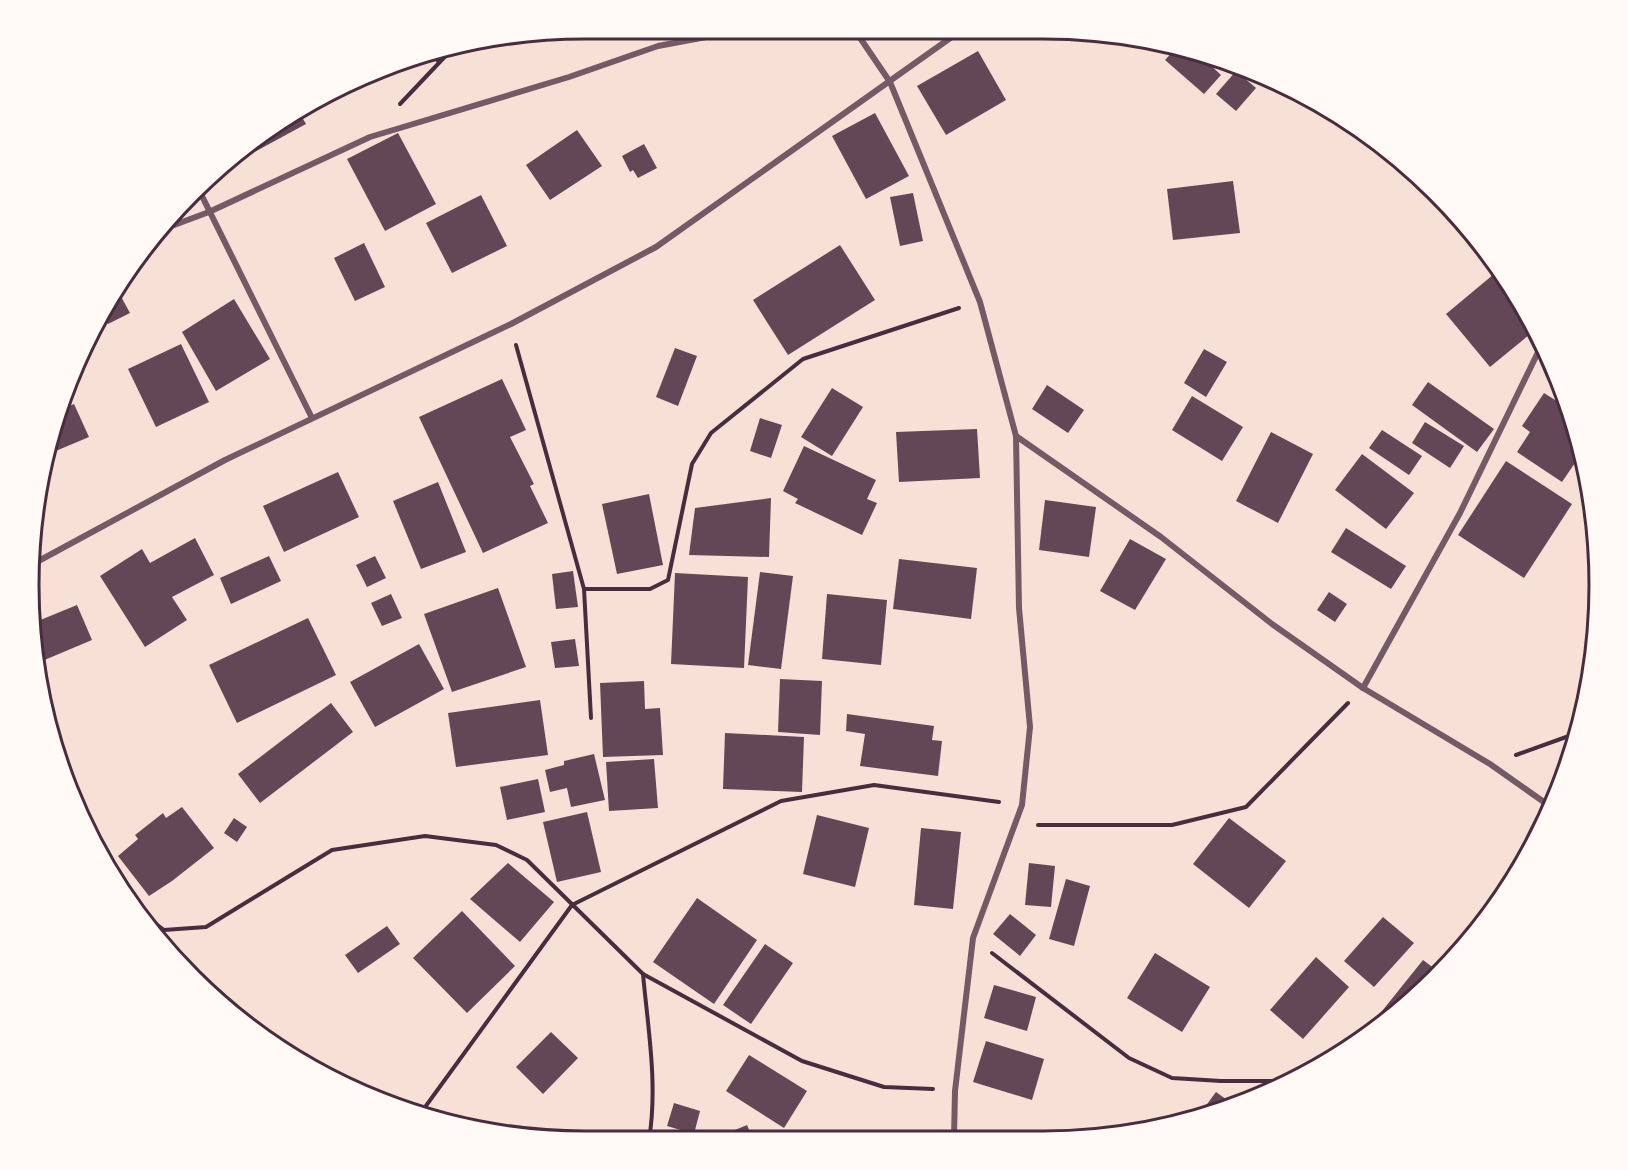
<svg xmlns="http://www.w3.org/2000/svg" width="1628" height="1170" font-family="Arial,sans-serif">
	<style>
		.building { fill: #644757 }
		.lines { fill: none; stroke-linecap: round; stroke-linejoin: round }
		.path { stroke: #4a2c40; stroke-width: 4 }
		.minor { stroke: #755966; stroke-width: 6 }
		.rim { fill: none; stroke: #4a2c40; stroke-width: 3 }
	</style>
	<rect width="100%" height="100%" fill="#f7e1d7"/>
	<g class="building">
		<polygon points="1176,48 1203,58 1221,75 1204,94 1165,60"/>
		<polygon points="978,51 1006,100 946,135 917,86"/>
		<polygon points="1236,71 1256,88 1236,111 1216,94"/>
		<polygon points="299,112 306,124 229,166 228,164 276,122"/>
		<polygon points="875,113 909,176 866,199 832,136"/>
		<polygon points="577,130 602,166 550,200 526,165"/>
		<polygon points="398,133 436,204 385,231 347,159"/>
		<polygon points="644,144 657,168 638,178 633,170 630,172 622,156"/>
		<polygon points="1233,181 1240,233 1173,240 1167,189"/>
		<polygon points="913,193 923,241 900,246 890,197"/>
		<polygon points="481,195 507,246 452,273 426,223"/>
		<polygon points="364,243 385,287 355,301 334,258"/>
		<polygon points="840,245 875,300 788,355 753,300"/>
		<polygon points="1494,274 1528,314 1535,330 1490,367 1446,314"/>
		<polygon points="118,291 130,313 108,324 103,314"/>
		<polygon points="234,299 270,359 216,391 182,332"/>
		<polygon points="181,344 209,402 156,427 128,369"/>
		<polygon points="675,348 697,356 678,406 656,397"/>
		<polygon points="1204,349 1227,362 1206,397 1184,383"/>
		<polygon points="502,379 526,430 510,437 534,484 530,486 548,523 483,553 419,417"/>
		<polygon points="1428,382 1494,429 1477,452 1412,405"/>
		<polygon points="1047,385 1084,410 1068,433 1032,409"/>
		<polygon points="832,388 863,407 832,456 801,437"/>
		<polygon points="1544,393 1571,410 1581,454 1562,482 1517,452 1530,432 1522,426"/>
		<polygon points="1192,396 1243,427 1222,461 1172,430"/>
		<polygon points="74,404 89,437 51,453 65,408"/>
		<polygon points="760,418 782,425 771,458 750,451"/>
		<polygon points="1425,422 1464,446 1450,468 1412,443"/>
		<polygon points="977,429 980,478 899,482 896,432"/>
		<polygon points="1382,430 1422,456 1409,475 1369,448"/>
		<polygon points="1271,432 1313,454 1278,523 1236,501"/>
		<polygon points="804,446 876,480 867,499 877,503 862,535 795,503 798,499 783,491"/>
		<polygon points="1362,454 1414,493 1386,529 1335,490"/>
		<polygon points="1506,461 1572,504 1524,578 1458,535"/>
		<polygon points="338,472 359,517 284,552 263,506"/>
		<polygon points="438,482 466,552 421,569 393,501"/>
		<polygon points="649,494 663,565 617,574 602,504"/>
		<polygon points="771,498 769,557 689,555 695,508"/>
		<polygon points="1045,500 1096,507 1089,557 1039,550"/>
		<polygon points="1346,528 1406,566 1391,589 1331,552"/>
		<polygon points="195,538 214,575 172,597 187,620 145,647 100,576 142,549 150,563"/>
		<polygon points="1130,539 1166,559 1135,610 1100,591"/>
		<polygon points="269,556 281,581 231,604 220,578"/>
		<polygon points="375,556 386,578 367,587 356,565"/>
		<polygon points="899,559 977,568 971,619 893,609"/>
		<polygon points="573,571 578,607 556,609 552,574"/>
		<polygon points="760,572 793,576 781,669 748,665"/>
		<polygon points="675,573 748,577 744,668 671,664"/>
		<polygon points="498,588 526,667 452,692 424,614"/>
		<polygon points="1329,592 1347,604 1335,622 1317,610"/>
		<polygon points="391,594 402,618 382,626 371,603"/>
		<polygon points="827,594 887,600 881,665 822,659"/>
		<polygon points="77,605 92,640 35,664 33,623"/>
		<polygon points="308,618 336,675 237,723 209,665"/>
		<polygon points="575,639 579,666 555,668 551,642"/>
		<polygon points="419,644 444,689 375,727 350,682"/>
		<polygon points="780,679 822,681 820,735 778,732"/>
		<polygon points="644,681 645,709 660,708 663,755 603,757 600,683"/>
		<polygon points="540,700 548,755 456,767 448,713"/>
		<polygon points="331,703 353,732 260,803 238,774"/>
		<polygon points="847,714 934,726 932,740 942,741 938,776 860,766 865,734 846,731"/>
		<polygon points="725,733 804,737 802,792 723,789"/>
		<polygon points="594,754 605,800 571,807 567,788 550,792 545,770 564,765 564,761"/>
		<polygon points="654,759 658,808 609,811 606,762"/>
		<polygon points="538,779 545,812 507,820 500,787"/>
		<polygon points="182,807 214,848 172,881 149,896 118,856 138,839 135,835 163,813 166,818"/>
		<polygon points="587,812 601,872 557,882 543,822"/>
		<polygon points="817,815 869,828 855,887 803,874"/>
		<polygon points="234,818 247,827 237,842 224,833"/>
		<polygon points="1229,818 1286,861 1249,908 1193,864"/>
		<polygon points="921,828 961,832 953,909 914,905"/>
		<polygon points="508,863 554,902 520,942 470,899"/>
		<polygon points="1029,863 1055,866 1051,907 1025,905"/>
		<polygon points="1066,879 1090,886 1074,946 1049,939"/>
		<polygon points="697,898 757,940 714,1004 653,962"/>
		<polygon points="462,911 515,966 467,1013 413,958"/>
		<polygon points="1010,914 1036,935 1020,956 993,934"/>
		<polygon points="1383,917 1414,943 1374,987 1344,961"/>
		<polygon points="387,926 400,944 358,973 345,955"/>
		<polygon points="765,944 793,963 751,1024 723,1005"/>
		<polygon points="1155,953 1210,987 1182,1032 1127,998"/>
		<polygon points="1316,957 1349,987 1303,1039 1270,1010"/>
		<polygon points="1423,960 1439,972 1410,1004 1372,1028 1370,1026"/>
		<polygon points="994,985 1036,997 1027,1031 984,1018"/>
		<polygon points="551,1032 578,1058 543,1094 516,1067"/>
		<polygon points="986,1041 1044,1059 1032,1100 973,1082"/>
		<polygon points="749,1055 807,1091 784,1128 726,1091"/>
		<polygon points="1216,1092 1230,1102 1202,1111"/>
		<polygon points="674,1103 700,1111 694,1134 667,1126"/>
		<polygon points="747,1125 753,1139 739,1139 735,1130"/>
	</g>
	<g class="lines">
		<g class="path">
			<polyline points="432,52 438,61"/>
			<polyline points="400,104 455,46"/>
			<polyline points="516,345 584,589 591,718"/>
			<polyline points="584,589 650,589 668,580 692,464 711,433 803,359 959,308"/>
			<polyline points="1516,755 1580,732"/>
			<polyline points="1038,825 1172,825 1246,807 1348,703"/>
			<polyline points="84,826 95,845"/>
			<polyline points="140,912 164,930 206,927 332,850 425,836 496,845 527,860 643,974 802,1061 884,1087 933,1089"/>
			<polyline points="992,953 1129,1058 1172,1078 1221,1081 1294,1081"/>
			<path d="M643,974c5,55 15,111 6,166"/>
			<polyline points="420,1114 572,905 781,801 874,785 999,802"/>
		</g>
		<g class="minor">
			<polyline points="854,29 890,82 980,302 1016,436 1019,608 1030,727 1022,805 973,938 955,1091 954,1138"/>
			<polyline points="199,190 312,418"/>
			<polyline points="158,231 209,212 370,137 569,77 658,46 749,29"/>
			<polyline points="1016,436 1161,537 1272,624 1363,688 1490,764 1551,807"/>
			<polyline points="33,564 225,460 511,324 656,247 963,29"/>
			<polyline points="1363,688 1460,513 1542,344"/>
		</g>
	</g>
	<path d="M0 0H1628V1170H0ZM585 39H1043A546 546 0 0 1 1589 585V585A546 546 0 0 1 1043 1131H585A546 546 0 0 1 39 585V585A546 546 0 0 1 585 39Z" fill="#fffaf5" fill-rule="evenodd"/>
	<path class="rim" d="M585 39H1043A546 546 0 0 1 1589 585V585A546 546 0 0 1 1043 1131H585A546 546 0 0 1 39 585V585A546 546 0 0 1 585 39Z"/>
</svg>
